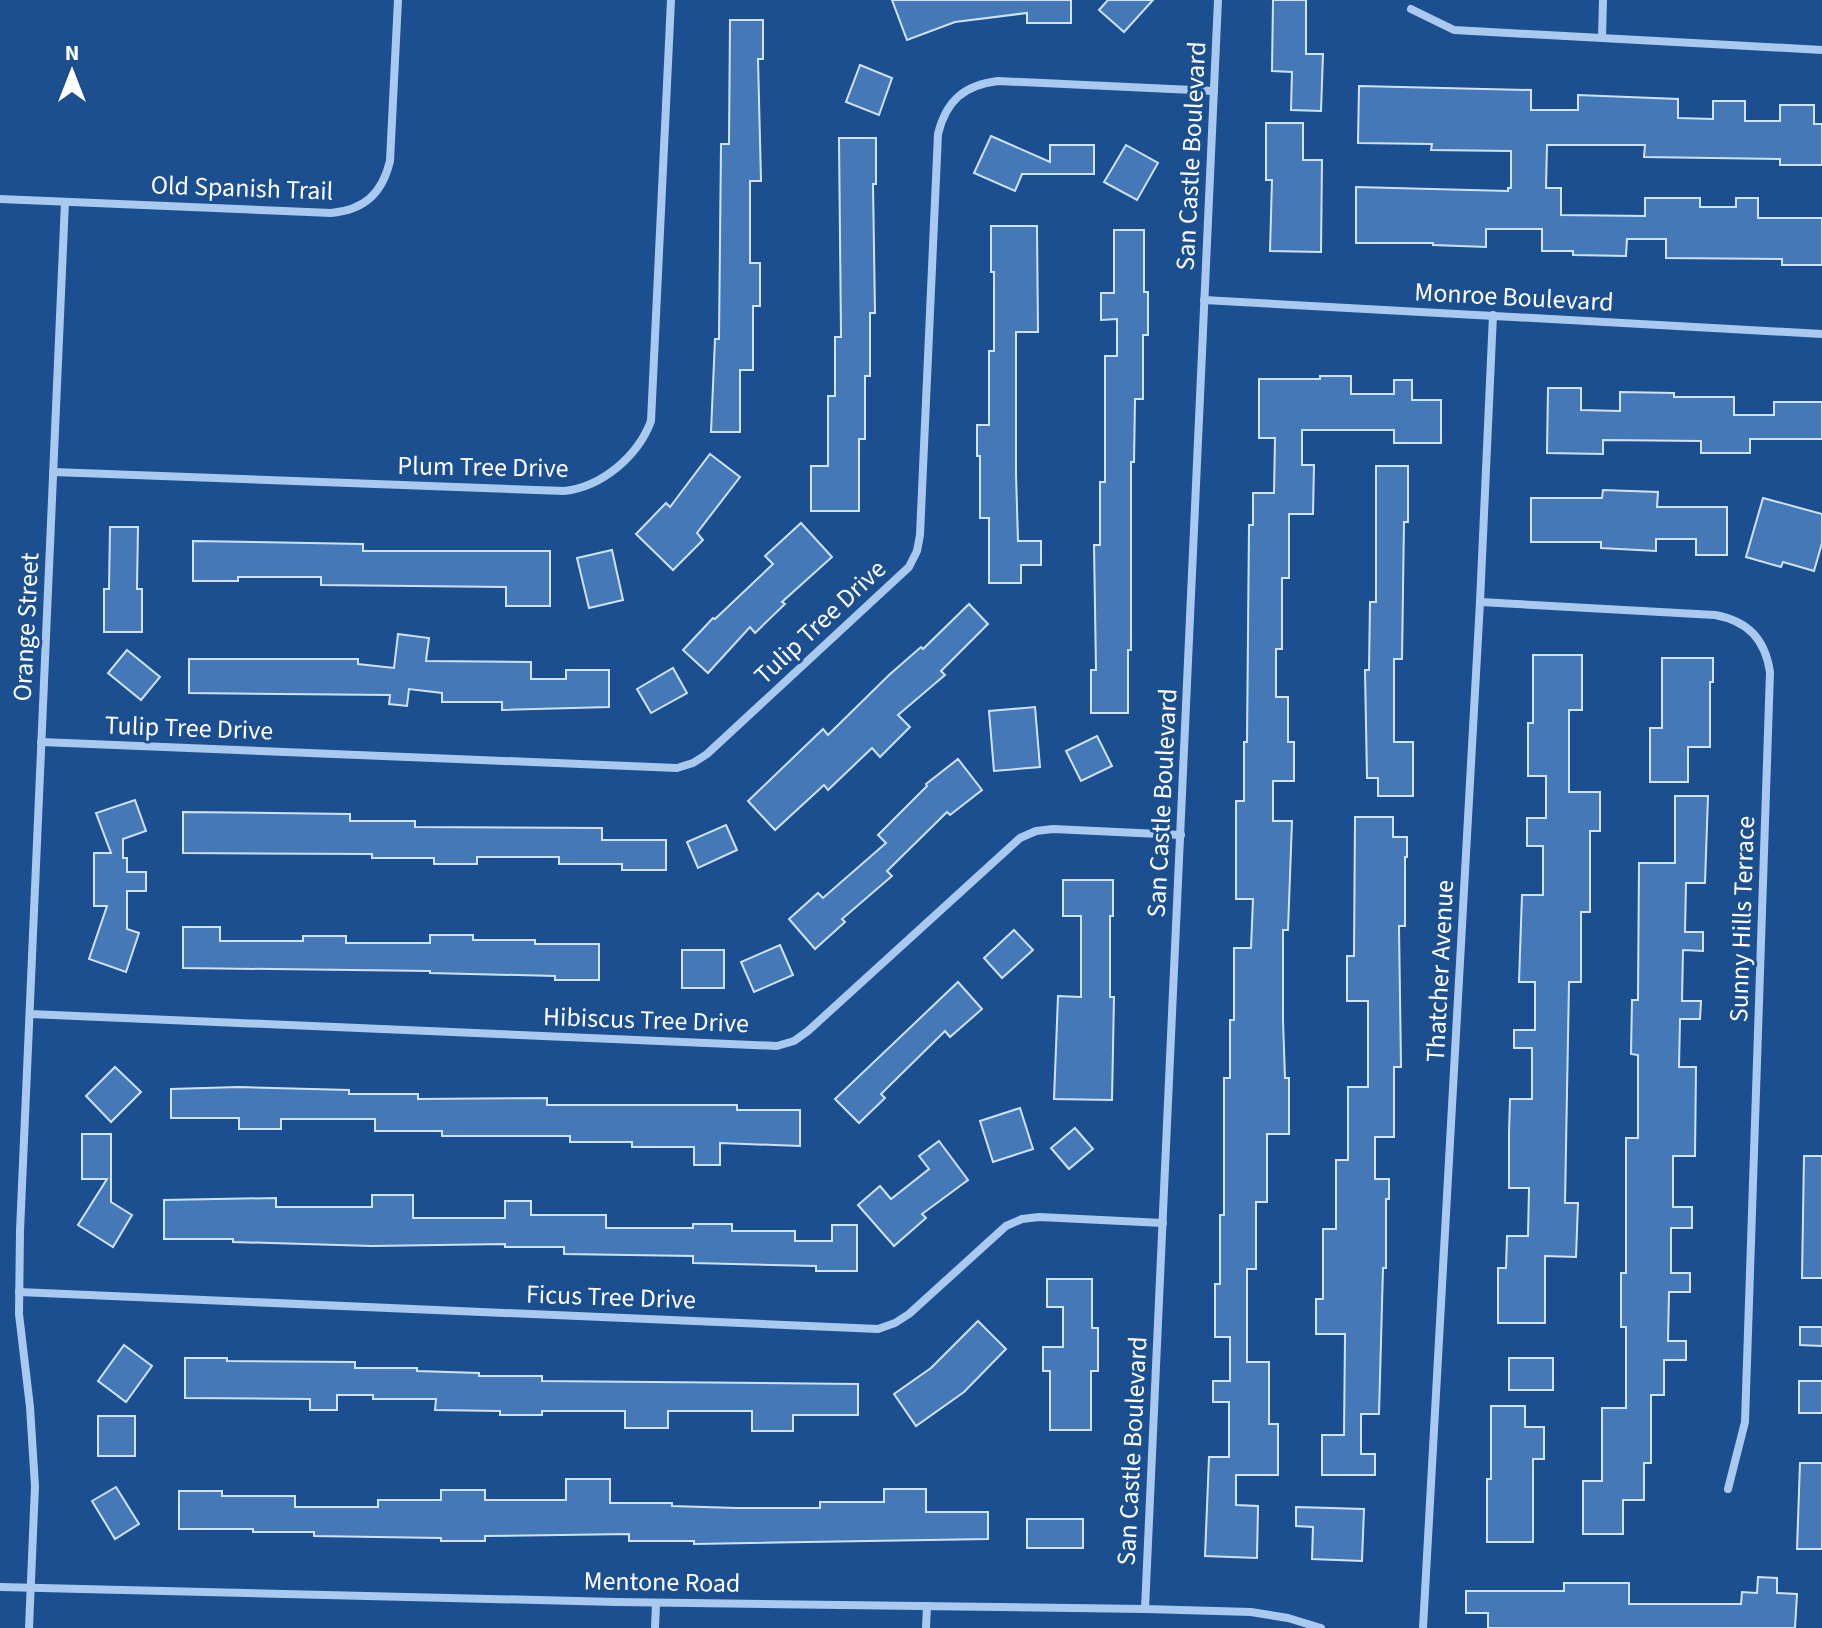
<svg xmlns="http://www.w3.org/2000/svg" width="1822" height="1628" font-family="'Source Sans 3',sans-serif">
	<style>
		.building { fill: #4478b7; stroke: #cfe3fa; stroke-width: 2 }
		.lines { fill: none; stroke-linecap: round; stroke-linejoin: round }
		.minor { stroke: #a9c9ee; stroke-width: 8 }
		.labels { text-anchor: middle; dominant-baseline: central; stroke-width: 6; stroke-linejoin: round; paint-order: stroke }
		.street-label { font-size: 26px; fill: #fff; stroke: #1b4f8f }
	</style>
	<rect width="100%" height="100%" fill="#1b4f8f"/>
	<g class="building">
		<polygon points="892,0 1071,0 1071,23 1027,23 1027,13 955,22 907,40"/>
		<polygon points="1108,0 1153,0 1124,32 1099,10"/>
		<polygon points="1273,0 1306,0 1306,54 1323,54 1321,111 1291,110 1292,72 1272,71"/>
		<polygon points="730,20 763,20 763,59 758,59 761,181 750,181 750,263 760,263 760,306 753,306 753,370 740,370 740,432 711,432 715,339 719,339 721,144 729,144"/>
		<polygon points="860,65 892,78 879,115 846,102"/>
		<polygon points="1359,86 1531,90 1531,110 1578,110 1578,95 1678,99 1678,118 1713,119 1713,101 1745,101 1745,121 1780,121 1780,105 1814,105 1814,124 1822,124 1822,165 1780,165 1780,159 1644,157 1645,145 1547,145 1546,188 1561,188 1561,215 1645,216 1645,198 1700,198 1700,207 1736,207 1736,198 1758,198 1758,218 1822,218 1822,265 1782,265 1782,259 1666,258 1666,239 1627,239 1626,256 1573,255 1573,251 1542,251 1542,229 1486,229 1486,247 1433,245 1433,243 1356,243 1356,187 1508,191 1508,188 1511,188 1511,151 1431,150 1432,144 1358,143"/>
		<polygon points="1266,123 1303,123 1303,160 1322,160 1321,252 1270,251 1272,180 1266,180"/>
		<polygon points="991,136 1050,162 1050,145 1094,145 1094,174 1022,174 1015,191 974,173"/>
		<polygon points="839,138 876,138 876,184 873,184 875,313 870,313 870,376 865,376 865,439 859,439 859,511 811,511 811,466 828,466 828,396 835,396 835,337 841,337"/>
		<polygon points="1126,145 1158,163 1137,200 1104,182"/>
		<polygon points="991,226 1037,226 1038,332 1016,332 1016,474 1018,541 1041,541 1041,565 1021,565 1021,583 989,583 989,518 980,518 980,456 977,456 977,425 989,425 989,351 994,351 994,272 991,272"/>
		<polygon points="1114,230 1144,230 1144,292 1148,292 1148,335 1143,335 1143,399 1135,399 1134,462 1131,462 1131,650 1128,650 1128,713 1091,713 1091,670 1096,670 1094,545 1100,545 1100,482 1105,482 1105,356 1117,356 1117,319 1101,320 1101,293 1114,293"/>
		<polygon points="1320,376 1351,376 1351,394 1394,394 1394,380 1412,380 1412,400 1441,400 1441,443 1394,443 1394,430 1302,430 1302,465 1314,465 1313,514 1289,514 1289,578 1282,578 1282,649 1276,649 1276,697 1288,697 1288,742 1294,742 1294,781 1273,781 1273,821 1292,821 1288,930 1283,930 1283,1020 1285,1078 1289,1078 1289,1134 1267,1134 1267,1202 1256,1202 1256,1269 1247,1269 1247,1362 1269,1362 1269,1424 1278,1424 1278,1475 1236,1475 1236,1505 1258,1506 1257,1558 1205,1556 1209,1457 1229,1457 1229,1402 1213,1402 1213,1381 1230,1381 1230,1337 1215,1337 1215,1284 1220,1284 1220,1215 1224,1215 1224,1078 1230,1078 1230,1020 1234,1020 1234,948 1251,948 1253,899 1236,899 1236,801 1244,801 1244,742 1247,742 1249,525 1253,525 1253,493 1274,493 1275,438 1259,438 1259,379 1320,379"/>
		<polygon points="1548,388 1581,388 1581,410 1620,411 1620,392 1674,393 1674,397 1734,397 1734,415 1774,415 1774,402 1822,402 1822,439 1750,439 1750,453 1701,453 1701,441 1603,440 1603,454 1547,453"/>
		<polygon points="710,454 740,477 697,533 703,540 673,570 636,534 666,503 670,507"/>
		<polygon points="1376,466 1408,466 1408,522 1404,522 1402,659 1394,659 1394,742 1413,742 1413,796 1378,796 1378,778 1367,778 1365,670 1369,670 1370,602 1376,602"/>
		<polygon points="1603,490 1658,492 1657,507 1727,507 1727,555 1696,555 1696,539 1656,539 1656,551 1601,548 1601,542 1531,542 1531,498 1602,498"/>
		<polygon points="1763,498 1822,514 1822,543 1814,571 1783,562 1781,567 1746,557"/>
		<polygon points="801,523 832,557 782,602 785,604 755,633 750,627 708,673 683,650 713,618 715,619 773,564 765,556"/>
		<polygon points="110,527 138,527 137,589 142,589 142,632 104,632 104,589 109,589"/>
		<polygon points="193,541 363,544 363,551 550,551 550,606 506,606 506,587 321,585 321,577 238,577 238,581 193,581"/>
		<polygon points="612,550 623,600 589,608 577,558"/>
		<polygon points="969,604 988,624 941,671 945,675 898,715 910,727 880,757 872,748 828,790 824,785 775,830 748,801 823,729 828,735 889,675 921,647 923,649"/>
		<polygon points="398,634 429,638 426,661 531,662 531,679 566,679 566,670 609,670 609,707 502,710 502,702 442,702 442,693 409,689 407,706 389,704 390,695 189,693 189,659 358,659 358,664 394,668"/>
		<polygon points="127,650 160,677 141,700 108,673"/>
		<polygon points="1533,655 1582,655 1582,710 1569,710 1569,792 1600,792 1600,831 1590,831 1590,912 1581,912 1581,982 1569,982 1565,1203 1578,1203 1576,1257 1545,1256 1545,1323 1498,1323 1498,1268 1506,1268 1507,1236 1528,1236 1529,1188 1509,1188 1509,1133 1510,1099 1532,1099 1532,1048 1514,1048 1514,1030 1535,1030 1535,982 1519,982 1522,895 1543,895 1543,846 1527,846 1527,818 1546,818 1546,776 1528,776 1528,723 1533,723"/>
		<polygon points="1662,658 1713,658 1713,682 1710,682 1710,747 1688,747 1688,782 1650,782 1650,728 1662,728"/>
		<polygon points="673,668 687,693 651,713 637,689"/>
		<polygon points="1035,707 1040,767 994,771 989,711"/>
		<polygon points="1097,736 1112,766 1081,781 1066,751"/>
		<polygon points="958,759 982,790 950,815 947,812 887,871 892,876 842,919 845,922 815,949 789,919 818,893 823,898 886,843 878,835 927,786 926,784"/>
		<polygon points="1675,796 1708,796 1705,883 1686,883 1685,932 1703,932 1703,951 1683,950 1682,1001 1701,1001 1700,1019 1680,1019 1679,1067 1696,1067 1695,1156 1673,1156 1673,1207 1692,1207 1692,1228 1671,1228 1671,1273 1690,1273 1690,1292 1669,1292 1668,1341 1686,1341 1686,1360 1664,1360 1664,1395 1651,1395 1651,1463 1644,1463 1644,1500 1623,1500 1623,1534 1583,1534 1583,1481 1602,1481 1602,1408 1626,1408 1626,1327 1621,1327 1621,1273 1626,1273 1626,1138 1638,1138 1638,1055 1631,1054 1632,1000 1638,1000 1639,863 1675,863"/>
		<polygon points="135,800 146,831 123,839 123,858 127,858 127,872 146,872 146,891 127,891 127,929 139,933 126,972 89,959 107,906 94,906 94,853 111,853 96,813"/>
		<polygon points="183,812 350,814 350,821 415,821 415,827 602,828 602,840 666,840 666,870 622,870 622,864 559,864 559,857 477,857 477,864 434,864 434,858 372,858 372,854 183,853"/>
		<polygon points="1355,817 1393,817 1393,837 1407,837 1407,857 1405,857 1405,926 1399,926 1401,1067 1394,1067 1394,1137 1375,1137 1375,1179 1389,1179 1389,1199 1386,1199 1386,1268 1383,1268 1379,1414 1361,1414 1361,1454 1375,1454 1375,1475 1322,1475 1322,1435 1344,1435 1345,1334 1316,1334 1316,1299 1323,1299 1323,1229 1336,1229 1336,1160 1348,1160 1348,1087 1368,1087 1368,1001 1347,1001 1347,956 1354,956"/>
		<polygon points="726,825 737,850 698,868 687,842"/>
		<polygon points="1063,880 1113,880 1113,916 1110,916 1110,997 1114,997 1112,1100 1054,1099 1058,996 1081,997 1081,916 1063,916"/>
		<polygon points="183,927 220,927 220,941 303,941 303,936 346,936 346,943 430,943 430,935 473,935 473,940 535,940 535,944 599,944 599,980 555,980 555,976 430,973 430,971 183,968"/>
		<polygon points="1014,930 1033,950 1002,978 984,958"/>
		<polygon points="780,945 793,975 754,992 741,962"/>
		<rect x="682" y="950" width="42" height="38"/>
		<polygon points="958,982 982,1009 950,1037 945,1031 881,1094 885,1098 859,1123 835,1099"/>
		<polygon points="115,1067 141,1092 111,1122 86,1096"/>
		<polygon points="239,1087 349,1090 349,1094 418,1094 418,1099 547,1098 547,1105 737,1105 737,1110 800,1110 800,1146 720,1143 720,1165 694,1165 694,1147 632,1147 632,1142 570,1142 570,1136 442,1136 442,1131 375,1131 375,1119 281,1119 281,1129 239,1129 239,1118 171,1118 171,1089"/>
		<polygon points="1020,1108 1033,1149 993,1162 980,1121"/>
		<polygon points="1075,1128 1093,1149 1069,1169 1051,1148"/>
		<polygon points="82,1134 111,1134 111,1202 132,1215 113,1247 78,1225 107,1179 82,1179"/>
		<polygon points="939,1141 968,1180 922,1214 926,1218 894,1246 858,1205 880,1186 891,1199 929,1169 919,1156"/>
		<polygon points="1804,1156 1822,1156 1822,1278 1802,1278"/>
		<polygon points="372,1195 413,1195 413,1218 505,1218 505,1201 531,1201 531,1215 606,1215 606,1228 693,1228 693,1224 732,1224 732,1231 795,1231 795,1241 832,1241 832,1225 857,1225 857,1271 816,1271 816,1266 693,1263 693,1256 564,1254 564,1247 505,1247 505,1244 372,1246 233,1242 233,1239 164,1239 164,1200 276,1198 276,1207 372,1207"/>
		<polygon points="1047,1279 1092,1279 1092,1328 1098,1328 1098,1371 1091,1371 1091,1430 1050,1430 1050,1371 1043,1371 1043,1347 1063,1347 1063,1307 1047,1307"/>
		<polygon points="978,1321 1006,1349 964,1392 916,1426 894,1394 931,1368"/>
		<polygon points="1800,1327 1822,1327 1822,1346 1800,1345"/>
		<polygon points="124,1345 152,1366 126,1402 98,1381"/>
		<polygon points="185,1358 227,1358 227,1361 355,1362 355,1368 417,1368 417,1371 479,1373 479,1376 542,1376 542,1381 858,1384 858,1415 793,1415 793,1431 752,1431 752,1411 668,1411 668,1428 625,1428 625,1411 542,1411 542,1415 500,1415 500,1411 435,1410 436,1399 373,1399 373,1395 337,1395 337,1410 310,1410 310,1399 185,1398"/>
		<rect x="1509" y="1358" width="44" height="32"/>
		<rect x="1799" y="1381" width="23" height="32"/>
		<polygon points="1491,1406 1525,1406 1525,1427 1544,1427 1544,1459 1533,1459 1533,1542 1487,1542 1487,1479 1491,1479"/>
		<rect x="98" y="1416" width="37" height="40"/>
		<polygon points="1800,1463 1822,1463 1822,1549 1797,1549"/>
		<polygon points="566,1479 610,1479 610,1503 672,1503 672,1506 737,1508 820,1508 820,1502 884,1502 884,1489 926,1489 926,1512 988,1512 988,1539 694,1544 694,1541 629,1541 629,1534 485,1536 485,1541 441,1541 441,1538 314,1536 314,1532 253,1532 253,1529 179,1529 179,1491 222,1491 222,1496 295,1496 295,1507 378,1507 378,1500 441,1500 441,1490 485,1490 485,1500 566,1500"/>
		<polygon points="116,1487 139,1524 115,1539 92,1501"/>
		<polygon points="1296,1507 1364,1509 1362,1561 1312,1559 1313,1527 1296,1526"/>
		<rect x="1027" y="1519" width="56" height="29"/>
		<polygon points="1758,1577 1777,1578 1777,1593 1797,1594 1795,1628 1488,1628 1488,1613 1466,1613 1466,1591 1564,1591 1564,1583 1629,1583 1629,1604 1741,1604 1742,1592 1757,1593"/>
	</g>
	<g class="lines">
		<g class="minor">
			<polyline points="1411,9 1454,30 1822,50"/>
			<polyline points="1602,38 1603,0"/>
			<path d="M0,199l331,14c33,-3 51,-19 59,-52l8,-161"/>
			<polyline points="1204,300 1822,334"/>
			<path d="M53,472l511,19c38,-4 74,-35 87,-70l20,-421"/>
			<path d="M1480,602l235,13c33,6 50,24 55,57l-25,750 -17,67"/>
			<path d="M41,742l636,26 16,-5 14,-9 202,-187 8,-16 3,-16 18,-401c8,-33 26,-49 60,-53l216,10"/>
			<polyline points="30,1014 777,1046 794,1041 808,1031 1020,838 1036,831 1053,829 1181,835"/>
			<polyline points="19,1292 878,1329 895,1323 909,1314 1006,1226 1022,1219 1039,1217 1163,1223"/>
			<polyline points="0,1587 616,1602 1145,1609 1251,1612 1288,1618 1321,1628"/>
			<polyline points="1145,1609 1218,0"/>
			<polyline points="29,1628 35,1486 30,1407 19,1314 20,1231 65,202"/>
			<polyline points="655,1628 656,1603"/>
			<polyline points="926,1628 927,1606"/>
			<polyline points="1423,1628 1480,602 1493,315"/>
		</g>
	</g>
	<g class="labels">
		<g class="street-label">
			<text transform="translate(1191 156) rotate(-87)">San Castle Boulevard</text>
			<text transform="translate(242 188) rotate(2)">Old Spanish Trail</text>
			<text transform="translate(1514 297) rotate(3)">Monroe Boulevard</text>
			<text transform="translate(483 467) rotate(1)">Plum Tree Drive</text>
			<text transform="translate(820 622) rotate(-43)">Tulip Tree Drive</text>
			<text transform="translate(26 627) rotate(-87)">Orange Street</text>
			<text transform="translate(189 728) rotate(2)">Tulip Tree Drive</text>
			<text transform="translate(1162 803) rotate(-87)">San Castle Boulevard</text>
			<text transform="translate(1742 919) rotate(-88)">Sunny Hills Terrace</text>
			<text transform="translate(1440 971) rotate(-87)">Thatcher Avenue</text>
			<text transform="translate(646 1020) rotate(2)">Hibiscus Tree Drive</text>
			<text transform="translate(611 1297) rotate(2)">Ficus Tree Drive</text>
			<text transform="translate(1132 1451) rotate(-87)">San Castle Boulevard</text>
			<text transform="translate(662 1582) rotate(1)">Mentone Road</text>
		</g>
	</g>
	<g transform="translate(72 72)" stroke="#1b4f8f" stroke-width="6" paint-order="stroke">
	<path d="M0-6L14 30L0 20L-14 30Z" fill="#ffffff"/>
	<text y="-12" font-size="22" font-weight="bold" text-anchor="middle" fill="#ffffff">N</text>
	</g>
</svg>
